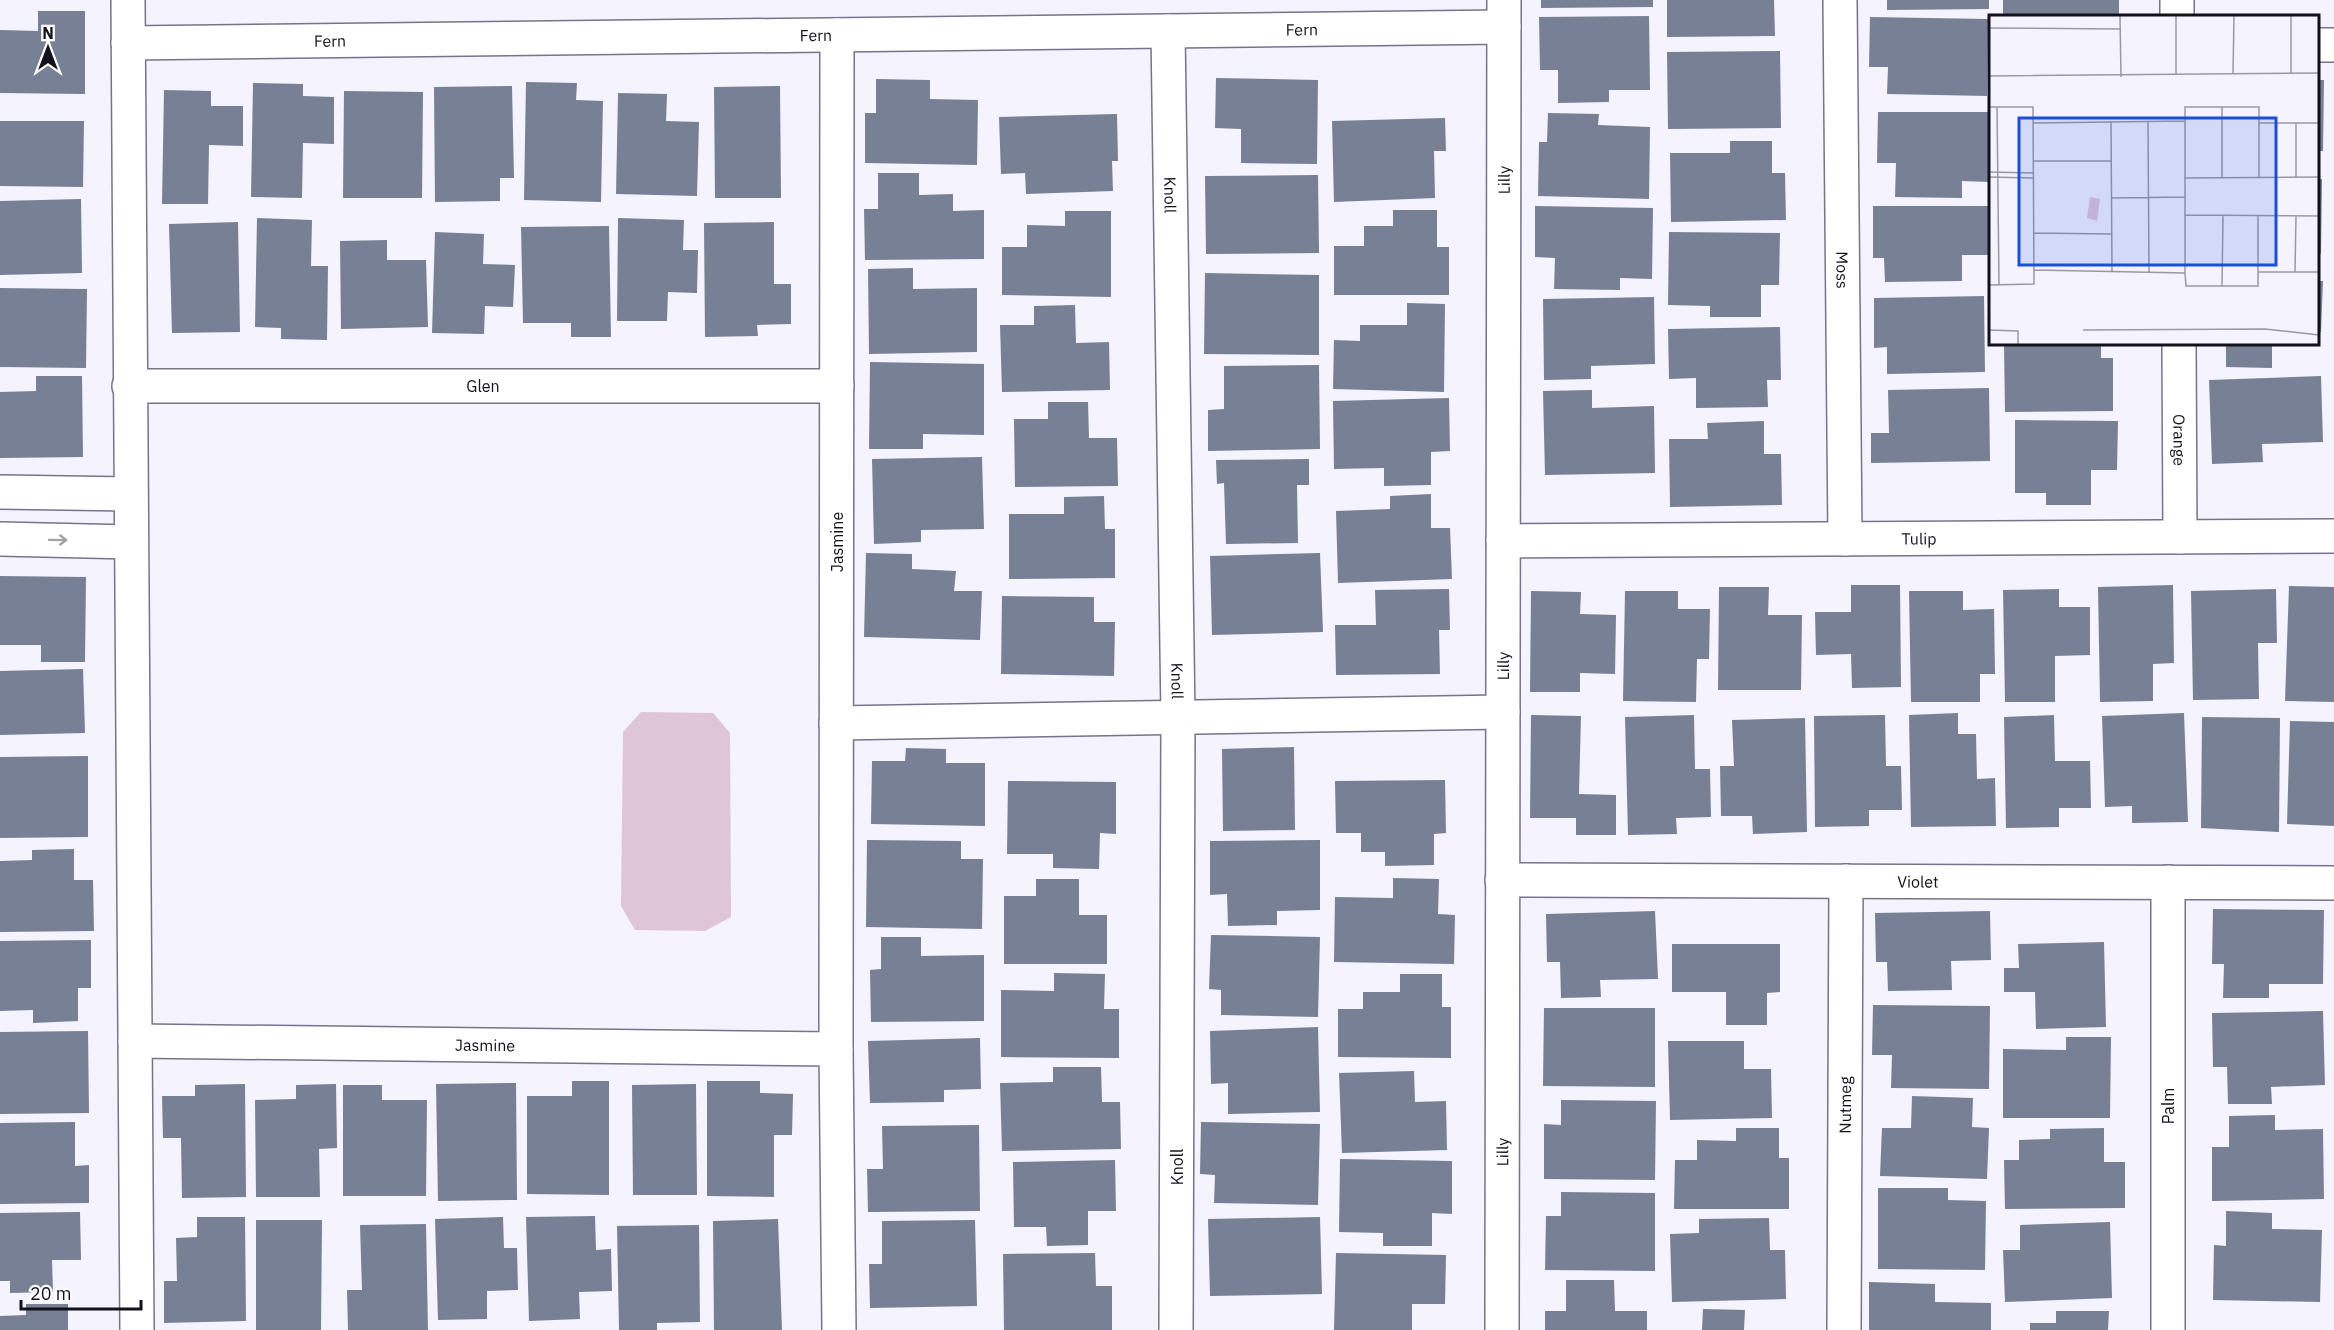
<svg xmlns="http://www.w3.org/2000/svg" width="2334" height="1330" font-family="'IBM Plex Sans',sans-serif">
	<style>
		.green { fill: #dec6d7 }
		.building { fill: #778095 }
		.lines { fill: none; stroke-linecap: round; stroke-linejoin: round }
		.minor-casing { stroke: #76738a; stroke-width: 36 }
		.minor { stroke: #fff; stroke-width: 33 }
		.oneway { stroke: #a1a0a3 }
		.labels { text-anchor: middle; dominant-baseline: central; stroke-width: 4.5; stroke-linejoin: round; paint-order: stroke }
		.street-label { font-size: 16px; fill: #13111a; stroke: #fff }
		.inset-road { fill: none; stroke: #9a99a3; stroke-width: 1.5 }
		.view { fill: #1d4ed8; fill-opacity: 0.15; stroke: #1d4ed8; stroke-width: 3 }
		.inset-edge { fill: none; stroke: #13111a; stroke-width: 3 }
	</style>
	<rect width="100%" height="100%" fill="#f4f3fe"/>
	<polygon class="green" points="641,712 713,713 730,733 731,917 705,931 635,930 621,906 623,732"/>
	<g class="building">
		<polygon points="1541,0 1653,0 1653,7 1541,8"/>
		<polygon points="1667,0 1774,0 1775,36 1667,37"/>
		<polygon points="1887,0 1989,0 1989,9 1887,10"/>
		<rect x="2003" y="0" width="116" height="16"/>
		<polygon points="38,11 85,11 85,94 0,93 0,30 38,31"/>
		<polygon points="1649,16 1650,90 1609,90 1609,102 1558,103 1558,70 1540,70 1539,17"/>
		<polygon points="1870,17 1988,19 1987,96 1887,94 1888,67 1869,67"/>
		<polygon points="1780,51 1781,128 1668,129 1667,52"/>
		<polygon points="1216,78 1318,80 1317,164 1241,163 1241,129 1215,128"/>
		<polygon points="876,79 930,80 930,99 978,100 977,165 865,163 865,113 876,113"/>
		<polygon points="2318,80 2324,80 2323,151 2318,151"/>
		<polygon points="526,82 577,83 576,100 603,101 601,202 524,200"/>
		<polygon points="253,83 303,84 303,96 334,97 334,144 303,143 302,198 251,197"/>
		<polygon points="512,86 514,178 500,178 500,201 435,202 434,87"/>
		<polygon points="780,86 781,198 715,198 714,87"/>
		<polygon points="164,90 211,91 211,106 243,106 243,146 209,145 208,204 162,204"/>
		<polygon points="344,91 423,92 422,198 343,198"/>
		<polygon points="618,93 667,94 666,121 699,122 697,196 616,194"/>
		<polygon points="1878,112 1989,112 1989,182 1962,181 1962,198 1895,197 1896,163 1877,163"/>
		<polygon points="1548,113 1599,114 1598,125 1650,127 1649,199 1538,196 1539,142 1547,142"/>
		<polygon points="1117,114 1118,161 1112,161 1113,191 1026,194 1025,173 1001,174 999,117"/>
		<polygon points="1445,118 1446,151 1434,151 1435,198 1334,202 1332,121"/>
		<polygon points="0,121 84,121 83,187 0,186"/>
		<polygon points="1730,141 1772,141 1772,173 1785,173 1786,220 1671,222 1670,153 1730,153"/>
		<polygon points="878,173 919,173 919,195 953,194 953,211 984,210 984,259 865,260 864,209 878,209"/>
		<polygon points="1318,175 1319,253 1206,254 1205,176"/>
		<polygon points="2318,179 2322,179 2321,254 2318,253"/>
		<polygon points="81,199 82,273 0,275 0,201"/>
		<polygon points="1535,206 1653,208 1652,279 1620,278 1620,290 1554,289 1555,258 1535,257"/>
		<polygon points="1873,206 1988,206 1988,255 1962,255 1962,281 1885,282 1884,258 1873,258"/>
		<polygon points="1393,210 1437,210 1437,247 1449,247 1449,295 1334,295 1334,246 1364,246 1364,226 1393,226"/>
		<polygon points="1065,211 1111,211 1111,297 1002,295 1002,247 1027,247 1027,225 1065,226"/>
		<polygon points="257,218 312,220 311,266 328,266 327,340 281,339 281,328 255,327"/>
		<polygon points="618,218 684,220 683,250 698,250 697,293 668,292 667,321 617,321"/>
		<polygon points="238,222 240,332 172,333 169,224"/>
		<polygon points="774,222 774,284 791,284 791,324 757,325 758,336 705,337 704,223"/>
		<polygon points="609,226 611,337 571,337 571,323 523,323 521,227"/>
		<polygon points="435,232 484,234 483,264 515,265 513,307 485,306 484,334 432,333"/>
		<polygon points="1669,232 1780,233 1779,285 1761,285 1761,317 1710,317 1710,306 1668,305"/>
		<polygon points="387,240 387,260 426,260 428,327 341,329 340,241"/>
		<polygon points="913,268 913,289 977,288 977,352 869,354 868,269"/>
		<polygon points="1205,273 1319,275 1319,355 1204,354"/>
		<polygon points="2318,281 2323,281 2321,332 2318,332"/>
		<polygon points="0,288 87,289 86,368 0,367"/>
		<polygon points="1984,296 1985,372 1887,374 1887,347 1874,348 1874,298"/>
		<polygon points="1654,297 1655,364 1591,366 1591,379 1544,380 1543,299"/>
		<polygon points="1407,303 1445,304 1444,392 1333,389 1334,340 1360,341 1360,325 1407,325"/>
		<polygon points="1075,305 1076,343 1109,342 1110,390 1002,392 1000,325 1034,325 1034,306"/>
		<polygon points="1780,327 1781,380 1767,380 1768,407 1696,408 1696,378 1669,379 1668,329"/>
		<polygon points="2004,344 2101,344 2101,358 2113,358 2113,411 2005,412"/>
		<polygon points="2226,344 2272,344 2272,368 2226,367"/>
		<polygon points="870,362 984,364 984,435 923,434 923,449 869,449"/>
		<polygon points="1319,365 1320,449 1208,451 1208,410 1224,409 1224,366"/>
		<polygon points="36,376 82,376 83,457 0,458 0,392 36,391"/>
		<polygon points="2321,376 2323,442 2262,444 2263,462 2212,464 2209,380"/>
		<polygon points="1989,388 1990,461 1871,463 1871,433 1889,433 1888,390"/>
		<polygon points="1592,390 1592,408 1654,406 1655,473 1545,475 1543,391"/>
		<polygon points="1449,398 1450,451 1431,452 1431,485 1384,486 1384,468 1334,469 1333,401"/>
		<polygon points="1048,402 1088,402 1089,438 1117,438 1118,486 1015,487 1014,419 1048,419"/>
		<polygon points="2015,420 2118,421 2117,470 2091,470 2091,505 2046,505 2046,493 2015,493"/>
		<polygon points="1764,421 1764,454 1781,454 1782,505 1670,507 1669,439 1708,439 1707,423"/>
		<polygon points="982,457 984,529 921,530 921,542 874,544 872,459"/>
		<polygon points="1309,459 1309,485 1297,485 1298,543 1226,544 1224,483 1217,484 1216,460"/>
		<polygon points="1431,494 1431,528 1450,528 1452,579 1338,583 1336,511 1390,509 1390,496"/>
		<polygon points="1104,496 1105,529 1115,529 1115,578 1009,579 1009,514 1064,514 1064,497"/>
		<polygon points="866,553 912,554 912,569 956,571 954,591 982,591 980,640 864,637"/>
		<polygon points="1320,553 1323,632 1212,635 1210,556"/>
		<polygon points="0,576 86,577 85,662 41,662 41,645 0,645"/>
		<polygon points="1851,585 1900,585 1901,687 1852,688 1851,654 1816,655 1815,612 1851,612"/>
		<polygon points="2173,585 2174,663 2153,664 2153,701 2100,702 2098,587"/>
		<polygon points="2289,586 2334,587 2334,702 2285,701"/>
		<polygon points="1719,587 1769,587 1768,615 1802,615 1801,690 1718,690"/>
		<polygon points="1449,589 1450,630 1439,630 1440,674 1336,675 1335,625 1376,625 1375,590"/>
		<polygon points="2059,589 2059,607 2090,607 2090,655 2055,656 2055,702 2005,702 2003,590"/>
		<polygon points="2276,589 2277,643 2258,643 2259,699 2193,700 2191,591"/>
		<polygon points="1531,591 1581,592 1580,614 1616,615 1615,674 1580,673 1580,692 1530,692"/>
		<polygon points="1625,591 1678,591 1678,609 1710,609 1709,659 1697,659 1696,702 1623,701"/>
		<polygon points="1909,591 1963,591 1963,610 1994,609 1995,674 1980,674 1980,702 1911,702"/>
		<polygon points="1002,596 1094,597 1094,622 1115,622 1114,676 1001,674"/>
		<polygon points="83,669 85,733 0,735 0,671"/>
		<polygon points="1958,713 1958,734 1976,734 1977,779 1995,778 1996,826 1911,827 1909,715"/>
		<polygon points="2184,713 2188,822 2132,823 2132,806 2105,807 2102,716"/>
		<polygon points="1531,715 1581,716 1579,794 1616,795 1616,835 1576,835 1576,818 1530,818"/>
		<polygon points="1694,715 1695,769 1710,769 1711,817 1676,818 1677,834 1628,835 1625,717"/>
		<polygon points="1885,715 1886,766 1901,766 1902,810 1869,810 1869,826 1815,827 1814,716"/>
		<polygon points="2054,715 2055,761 2090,761 2091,808 2059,808 2059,827 2006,828 2004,717"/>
		<polygon points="2202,717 2280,718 2279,832 2201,828"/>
		<polygon points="1805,718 1807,832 1753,834 1752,816 1721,816 1720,766 1734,766 1732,720"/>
		<polygon points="2290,721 2334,722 2334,826 2287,824"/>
		<polygon points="1294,747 1295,830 1223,831 1222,749"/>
		<polygon points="906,748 946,749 946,763 985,763 985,826 871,824 872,761 905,761"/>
		<polygon points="88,756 88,837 0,838 0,757"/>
		<polygon points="1445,780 1446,833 1434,834 1434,865 1385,866 1385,852 1361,852 1361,833 1336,833 1335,781"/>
		<polygon points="1008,781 1116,782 1116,834 1100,833 1099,869 1053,868 1053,854 1007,854"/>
		<polygon points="867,840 961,841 961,859 983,859 982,929 866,927"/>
		<polygon points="1320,840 1320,910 1277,911 1277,925 1228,926 1227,894 1210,895 1210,841"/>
		<polygon points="74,849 74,880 93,880 94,931 0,932 0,861 32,860 32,850"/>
		<polygon points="1393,878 1439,879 1438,914 1455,915 1454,964 1334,962 1335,897 1393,898"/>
		<polygon points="1036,879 1079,879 1079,915 1107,915 1107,964 1004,964 1004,896 1036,896"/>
		<polygon points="2213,909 2324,910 2323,984 2269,984 2269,998 2223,998 2224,964 2212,964"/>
		<polygon points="1655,911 1658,979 1600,980 1601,997 1561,998 1560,962 1547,962 1546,914"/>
		<polygon points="1990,911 1991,960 1951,961 1952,990 1888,991 1887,962 1876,962 1875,913"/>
		<polygon points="1211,935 1320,937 1318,1017 1221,1015 1221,990 1209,989"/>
		<polygon points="881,937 921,937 921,956 984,955 984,1021 871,1022 870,970 881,969"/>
		<polygon points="91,940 91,988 78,988 78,1021 33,1023 33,1010 0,1011 0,941"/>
		<polygon points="2104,942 2106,1027 2036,1029 2035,992 2004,992 2004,968 2019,968 2018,944"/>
		<polygon points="1672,944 1780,944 1780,992 1767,993 1767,1025 1726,1025 1726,992 1672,992"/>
		<polygon points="1054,973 1105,974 1104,1009 1119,1009 1119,1058 1001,1057 1001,990 1054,991"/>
		<polygon points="1400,974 1442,974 1442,1007 1451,1007 1451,1058 1338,1057 1338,1009 1363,1009 1363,992 1400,992"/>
		<polygon points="1873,1005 1990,1006 1989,1089 1891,1088 1892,1055 1872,1055"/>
		<polygon points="1544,1008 1655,1008 1655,1087 1543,1086"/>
		<polygon points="2323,1011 2325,1085 2271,1087 2272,1104 2228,1104 2227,1067 2213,1067 2212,1013"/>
		<polygon points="1318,1027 1320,1112 1228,1114 1228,1083 1211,1084 1210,1031"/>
		<polygon points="88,1031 89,1113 0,1114 0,1032"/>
		<polygon points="2066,1037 2111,1037 2110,1118 2003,1118 2003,1049 2066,1050"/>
		<polygon points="980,1038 981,1089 944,1090 944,1102 870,1103 868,1041"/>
		<polygon points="1668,1041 1744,1041 1744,1069 1771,1069 1772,1118 1670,1120"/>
		<polygon points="1053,1067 1101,1067 1102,1102 1120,1102 1121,1149 1002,1151 1000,1083 1053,1082"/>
		<polygon points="1414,1071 1415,1102 1446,1101 1447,1150 1342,1153 1339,1073"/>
		<polygon points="572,1081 609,1081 609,1195 527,1194 527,1096 572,1096"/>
		<polygon points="707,1081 760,1081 760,1093 793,1094 792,1135 774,1135 774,1197 707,1196"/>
		<polygon points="516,1083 517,1200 438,1201 436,1084"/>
		<polygon points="245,1084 246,1197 182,1198 181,1138 163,1138 162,1096 195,1096 195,1085"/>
		<polygon points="336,1084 337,1148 319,1149 320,1197 256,1197 255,1100 296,1099 296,1085"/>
		<polygon points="696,1084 697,1195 633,1195 632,1085"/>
		<polygon points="343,1085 382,1085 382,1100 427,1100 426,1196 343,1196"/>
		<polygon points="1912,1096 1973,1098 1972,1127 1989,1128 1987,1179 1880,1176 1882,1128 1911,1128"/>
		<polygon points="1561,1100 1656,1101 1655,1180 1544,1179 1544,1124 1561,1125"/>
		<polygon points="2275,1115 2275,1130 2323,1129 2324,1199 2212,1201 2212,1147 2229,1147 2229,1116"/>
		<polygon points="75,1122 75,1166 89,1165 89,1203 0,1204 0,1123"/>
		<polygon points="1201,1122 1320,1124 1318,1205 1214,1203 1215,1175 1200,1174"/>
		<polygon points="979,1125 980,1211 868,1212 867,1169 883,1169 882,1126"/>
		<polygon points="1736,1128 1779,1128 1779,1158 1789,1158 1789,1209 1674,1209 1675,1160 1697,1160 1697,1140 1736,1141"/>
		<polygon points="2104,1128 2104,1162 2125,1162 2125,1208 2005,1209 2004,1160 2019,1160 2019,1140 2050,1139 2050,1129"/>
		<polygon points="1340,1159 1452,1161 1452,1214 1432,1213 1432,1246 1383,1246 1383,1233 1339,1232"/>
		<polygon points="1115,1160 1116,1211 1088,1211 1088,1245 1047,1246 1046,1227 1014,1227 1013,1162"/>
		<polygon points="1878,1188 1948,1188 1948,1200 1986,1201 1985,1270 1878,1269"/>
		<polygon points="1561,1192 1655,1193 1655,1271 1545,1270 1546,1216 1561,1216"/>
		<polygon points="2226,1211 2272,1213 2272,1229 2322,1230 2320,1302 2213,1300 2214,1245 2226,1246"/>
		<polygon points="80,1212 81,1260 52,1260 53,1292 10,1293 10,1281 0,1281 0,1213"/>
		<polygon points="595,1216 596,1250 611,1249 612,1291 579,1292 580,1319 529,1321 526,1217"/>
		<polygon points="197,1217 245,1217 246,1321 164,1323 164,1281 177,1281 176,1238 197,1237"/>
		<polygon points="503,1217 504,1248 517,1248 518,1290 487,1291 487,1319 438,1320 435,1219"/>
		<polygon points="1320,1217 1322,1294 1210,1296 1208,1219"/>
		<polygon points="1769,1218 1770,1250 1785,1250 1786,1299 1672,1302 1670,1234 1699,1233 1699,1219"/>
		<polygon points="778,1219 782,1330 714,1330 713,1221"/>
		<polygon points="256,1220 322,1220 321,1330 256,1330"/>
		<polygon points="975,1220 977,1306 870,1308 869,1264 882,1264 882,1221"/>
		<polygon points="2110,1222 2112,1298 2005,1302 2003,1250 2020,1250 2020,1225"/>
		<polygon points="426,1224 428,1330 348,1330 347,1290 362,1290 360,1225"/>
		<polygon points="699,1225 700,1322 657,1323 657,1330 619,1330 617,1226"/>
		<polygon points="1095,1253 1096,1286 1112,1286 1112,1330 1004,1330 1003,1254"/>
		<polygon points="1336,1253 1446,1255 1445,1304 1412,1304 1412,1330 1334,1330"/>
		<polygon points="1566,1280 1614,1280 1615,1311 1647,1311 1647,1330 1545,1330 1545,1311 1566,1311"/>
		<polygon points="1869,1282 1935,1284 1935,1302 1991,1303 1991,1330 1869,1330"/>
		<polygon points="26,1304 68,1304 68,1330 0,1330 0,1316 26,1315"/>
		<polygon points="1703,1309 1745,1310 1744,1330 1702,1330"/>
		<polygon points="2056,1311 2109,1311 2108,1330 2030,1330 2030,1323 2056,1323"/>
	</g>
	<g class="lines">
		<g class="minor-casing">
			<g id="minor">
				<polyline points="128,0 137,1330"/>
				<path id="s1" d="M1840,0l5,539"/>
				<polyline points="2177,0 2177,16"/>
				<path id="s2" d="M1168,31l10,686 -2,613"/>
				<polyline points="837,35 836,1049 839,1330"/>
				<path id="s3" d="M128,43l1376,-16"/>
				<polyline points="2318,45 2334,45"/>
				<path id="s4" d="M2179,344l1,193"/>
				<path id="s5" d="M129,386h708"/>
				<polyline points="0,492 130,494"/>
				<polyline points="0,539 131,542"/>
				<path id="s6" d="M1503,541l831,-5"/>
				<polyline points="836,723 1503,712"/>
				<path id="s7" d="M1502,880l832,3"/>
				<polyline points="2168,882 2168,1330"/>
				<path id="s8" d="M135,1041l701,8"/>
				<path id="s9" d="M1502,1330l2,-1330"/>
				<path id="s10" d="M1844,1330l2,-449"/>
			</g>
		</g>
		<use href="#minor" class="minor"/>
	</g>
	<defs><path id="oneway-shaft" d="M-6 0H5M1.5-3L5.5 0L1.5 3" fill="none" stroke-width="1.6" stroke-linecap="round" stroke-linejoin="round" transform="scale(1.5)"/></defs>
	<use class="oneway" href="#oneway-shaft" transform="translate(58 540) rotate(1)"/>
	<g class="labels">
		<g class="street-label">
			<text stroke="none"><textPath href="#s3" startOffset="1174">Fern</textPath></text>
			<text stroke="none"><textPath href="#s3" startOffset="688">Fern</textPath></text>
			<text stroke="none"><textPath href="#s3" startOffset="202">Fern</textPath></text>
			<text stroke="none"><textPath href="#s9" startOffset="1150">Lilly</textPath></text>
			<text stroke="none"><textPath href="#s2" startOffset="164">Knoll</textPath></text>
			<text stroke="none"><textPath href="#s1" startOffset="270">Moss</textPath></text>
			<text stroke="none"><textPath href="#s5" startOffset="354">Glen</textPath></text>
			<text stroke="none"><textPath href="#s4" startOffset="96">Orange</textPath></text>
			<text stroke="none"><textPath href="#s6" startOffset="416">Tulip</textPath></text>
			<text transform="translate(837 542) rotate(-90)">Jasmine</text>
			<text stroke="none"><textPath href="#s9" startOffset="664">Lilly</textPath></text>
			<text stroke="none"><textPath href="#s2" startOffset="650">Knoll</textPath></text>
			<text stroke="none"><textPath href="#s7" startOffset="416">Violet</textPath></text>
			<text stroke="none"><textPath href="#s8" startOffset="350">Jasmine</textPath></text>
			<text stroke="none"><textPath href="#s10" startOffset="225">Nutmeg</textPath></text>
			<text transform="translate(2168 1106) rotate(-90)">Palm</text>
			<text stroke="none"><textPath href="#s9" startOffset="178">Lilly</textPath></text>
			<text transform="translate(1177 1167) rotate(-90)">Knoll</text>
		</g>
	</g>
	<g transform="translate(1989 15)">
		<rect width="330" height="330" fill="#f4f3fe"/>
		<path d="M101,182l10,2 -3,22 -10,-3z" fill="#dec6d7"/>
		<path class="inset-road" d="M131,1l1,61M187,1v58M302,1v58M0,13l131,1M244,58l1,-57M0,61l330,-3M0,92h44l1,177 -45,1M8,92l2,178M233,92v71M122,107l1,149M159,107l1,150M44,108l152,-2M270,108h60M307,108v54M44,146h78M0,157l44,1M0,162l44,1M196,163l134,-1M122,183l74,-1M196,200l134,1M45,218l77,1M45,255l151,3 1,13h72v-70M269,257h61M306,257l1,-56M196,258v-166h74v71M233,271l1,-70M0,315l29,1v13M94,315l182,-1 54,6"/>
		<path class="view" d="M30,103h257v147h-257z"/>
		<rect width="330" height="330" class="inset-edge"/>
	</g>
	<g transform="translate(48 48)" stroke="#ffffff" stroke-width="4.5" paint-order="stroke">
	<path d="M0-4.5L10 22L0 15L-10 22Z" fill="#13111a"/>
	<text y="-9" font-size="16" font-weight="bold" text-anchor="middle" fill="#13111a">N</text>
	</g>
	<path d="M21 1300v9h120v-9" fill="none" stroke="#13111a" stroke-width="3"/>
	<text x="30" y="1300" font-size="18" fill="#13111a" stroke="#ffffff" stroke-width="4.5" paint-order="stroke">20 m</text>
</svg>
